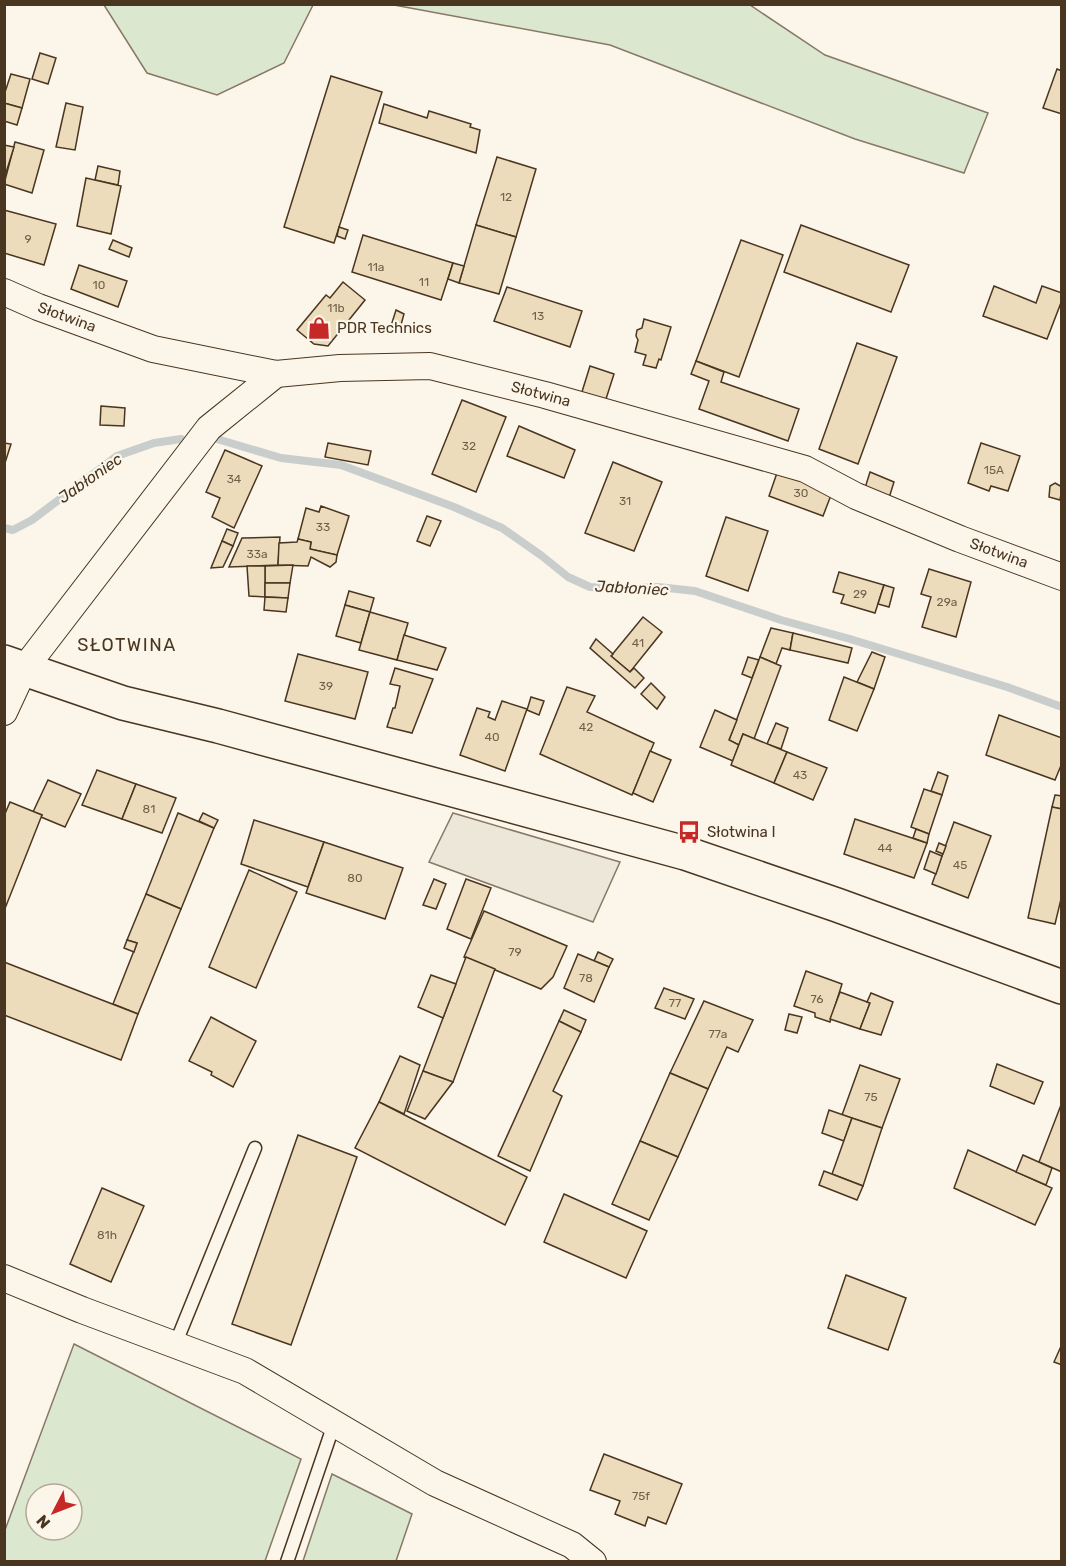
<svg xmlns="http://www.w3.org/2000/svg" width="1066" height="1566" font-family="Rubik,sans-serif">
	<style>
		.green { fill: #dce7d0; stroke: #887966; stroke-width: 1.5; fill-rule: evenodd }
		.parking { fill: #ede7d9; stroke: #887966; stroke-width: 1.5 }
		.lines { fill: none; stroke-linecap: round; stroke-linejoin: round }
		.stream { stroke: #c9cecd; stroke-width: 8 }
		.building { fill: #ecdcbc; stroke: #4a3520; stroke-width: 1.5 }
		.service-casing { stroke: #4a3520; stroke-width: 15 }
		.minor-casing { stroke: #4a3520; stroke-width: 28 }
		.primary-casing { stroke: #4a3520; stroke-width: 36 }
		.service { stroke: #fbf6e9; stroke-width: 12 }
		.minor { stroke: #fbf6e9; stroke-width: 26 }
		.primary { stroke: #fbf6e9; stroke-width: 33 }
		.labels { text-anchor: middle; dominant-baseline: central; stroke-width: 4.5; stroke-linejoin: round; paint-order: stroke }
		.number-label { font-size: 12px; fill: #725f47 }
		.street-label { font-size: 15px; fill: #4a3520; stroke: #fbf6e9 }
		.poi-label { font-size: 15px; fill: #4a3520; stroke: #fbf6e9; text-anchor: start }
		.water-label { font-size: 16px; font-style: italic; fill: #4a3520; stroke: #fbf6e9 }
		.quarter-label { font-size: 18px; letter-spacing: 1.5px; fill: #4a3520; stroke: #fbf6e9 }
	</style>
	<rect width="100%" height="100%" fill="#fbf6e9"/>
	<g class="green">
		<polygon points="104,5 313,5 284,63 217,95 147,73"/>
		<polygon points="394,5 750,5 825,55 988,113 964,173 855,139 610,45"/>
		<path d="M74,1344l227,115 -36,102h-260v-31zM36,1494h36v36h-36z"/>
		<polygon points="332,1474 412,1514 396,1561 303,1561"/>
	</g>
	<polygon class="parking" points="453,813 620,862 593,922 429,862"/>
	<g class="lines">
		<g class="stream">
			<polyline points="217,439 281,458 341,465 454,507 502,528 542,556 568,577 590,587 619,589 658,587 695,591 781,620 850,639 1007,687 1062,707"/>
			<polyline points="4,528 13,530 32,520 117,456 154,443 181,439"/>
		</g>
	</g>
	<g class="building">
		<polygon points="40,53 56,58 48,84 32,79"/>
		<polygon points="1057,69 1062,71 1062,114 1043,108"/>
		<polygon points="11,74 30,79 22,108 4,103 4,95"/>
		<polygon points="331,76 382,92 334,243 284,227"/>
		<polygon points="4,103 22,108 17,125 4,121"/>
		<polygon points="66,103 83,107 75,150 56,147"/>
		<polygon points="384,104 427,118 429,111 471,124 470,127 480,130 476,153 379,123"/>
		<polygon points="15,142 44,150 32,193 4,184"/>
		<polygon points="4,145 14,147 4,179"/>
		<polygon points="497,157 536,169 516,237 476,225"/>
		<polygon points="98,166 120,171 118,185 95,180"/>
		<polygon points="86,178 121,186 111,234 77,226"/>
		<polygon points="4,210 56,224 44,265 4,253"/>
		<polygon points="476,225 516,237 499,294 459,283"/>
		<polygon points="801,225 909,265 891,312 784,272"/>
		<polygon points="339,227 348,230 345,239 337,236"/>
		<polygon points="363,235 453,263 441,300 352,272"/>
		<polygon points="113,240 132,248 129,257 109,249"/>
		<polygon points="741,240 783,255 739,377 696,361"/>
		<polygon points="453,263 464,266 459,283 448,279"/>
		<polygon points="79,265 127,281 118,307 71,289"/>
		<polygon points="343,282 365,300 328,346 314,344 297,330 326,295 330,298"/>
		<polygon points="994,286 1036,303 1042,286 1062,293 1062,300 1047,339 983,316"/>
		<polygon points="507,287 582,311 570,347 494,321"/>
		<polygon points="396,310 404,314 399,332 390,329"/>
		<polygon points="644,319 671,327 661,360 659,359 656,368 643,365 646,355 635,352 638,340 636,336 637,330 642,328"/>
		<polygon points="857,343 897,357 858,464 819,449"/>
		<polygon points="696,361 724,372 721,382 799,409 788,441 699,409 709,381 691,374"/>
		<polygon points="590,366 614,374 605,402 581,395"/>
		<polygon points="462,400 506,417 476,492 432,474"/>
		<polygon points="101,406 125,408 124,426 100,425"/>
		<polygon points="519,426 575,450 564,478 507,456"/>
		<polygon points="4,443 11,444 4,466"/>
		<polygon points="328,443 371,451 368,465 325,457"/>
		<polygon points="981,443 1020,456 1008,491 991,486 989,491 968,483"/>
		<polygon points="225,450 262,466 234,528 212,517 220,498 206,492"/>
		<polygon points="613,462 662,482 634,551 585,533"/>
		<polygon points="778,470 833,490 823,516 769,496"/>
		<polygon points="870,472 894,482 889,498 865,488"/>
		<polygon points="1055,483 1062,487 1060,500 1049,497 1050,486"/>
		<polygon points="321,506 349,516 337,555 310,549 311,542 298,539 306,508 319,512"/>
		<polygon points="427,516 441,521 430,546 417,541"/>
		<polygon points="726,517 768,531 748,591 706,576"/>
		<polygon points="227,529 238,533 233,546 222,541"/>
		<polygon points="280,537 278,565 229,567 242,538"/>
		<polygon points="298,539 311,542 310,549 337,555 336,562 330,567 311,557 308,566 278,565 279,543 297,542"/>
		<polygon points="222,541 233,546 223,567 211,568"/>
		<polygon points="293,565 290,583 265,583 265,566"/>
		<polygon points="247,566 265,566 265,597 249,596"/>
		<polygon points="929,569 971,582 956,637 922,627 931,597 921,594"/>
		<polygon points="839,572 884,585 875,613 841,603 844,595 833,592"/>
		<polygon points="265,583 290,583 288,598 265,597"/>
		<polygon points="884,585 894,588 889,607 878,604"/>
		<polygon points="349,591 374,598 370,612 345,605"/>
		<polygon points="265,597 288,598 286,612 264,610"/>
		<polygon points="345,605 370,612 361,643 336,636"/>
		<polygon points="370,612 408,623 397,660 359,650"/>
		<polygon points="643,617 662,632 630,672 611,656"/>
		<polygon points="771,628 793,633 790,650 782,648 776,664 760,657"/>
		<polygon points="793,633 852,648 848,663 790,650"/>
		<polygon points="404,635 446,648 437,670 397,660"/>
		<polygon points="596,639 613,654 611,656 630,672 634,668 644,678 635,688 590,648"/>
		<polygon points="872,652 885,657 874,689 857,682"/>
		<polygon points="298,654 368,672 355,719 285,701"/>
		<polygon points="748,657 759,660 752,678 742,674"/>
		<polygon points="760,657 781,666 754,739 743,734 739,745 729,740"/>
		<polygon points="395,668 433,679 412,733 387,727 393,708 395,708 400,686 390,684"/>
		<polygon points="844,677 874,689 857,731 829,720"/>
		<polygon points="651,683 665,697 657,709 641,694"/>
		<polygon points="567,687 595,696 587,712 654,743 632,795 540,754"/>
		<polygon points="531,697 544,701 539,715 527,710"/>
		<polygon points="502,701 527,709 505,771 460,755 477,708 490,712 488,717 495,720"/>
		<polygon points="715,710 737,720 729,740 739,745 733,761 700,747"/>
		<polygon points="999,715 1062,738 1062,763 1055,780 986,755"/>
		<polygon points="776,723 788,728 781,749 767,744"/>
		<polygon points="743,734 787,752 774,783 731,765"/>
		<polygon points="650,751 671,760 653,802 633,793"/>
		<polygon points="787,752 827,768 813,800 774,783"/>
		<polygon points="97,770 136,784 122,819 82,805"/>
		<polygon points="938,772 948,776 942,795 931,791"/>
		<polygon points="48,780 81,794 65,827 41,817 42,815 33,812"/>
		<polygon points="136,784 176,798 162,833 122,819"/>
		<polygon points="924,789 942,795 929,834 911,827"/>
		<polygon points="1055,795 1062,796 1062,809 1052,807"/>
		<polygon points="10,802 42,815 4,911 4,816"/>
		<polygon points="1052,807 1062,809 1062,895 1055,924 1028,918"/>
		<polygon points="178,813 214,828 181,909 146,894"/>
		<polygon points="203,813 218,820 214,828 199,821"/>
		<polygon points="855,819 927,843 914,878 844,854"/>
		<polygon points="254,820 324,842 308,887 241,864"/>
		<polygon points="954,822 991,836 968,898 932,884"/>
		<polygon points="916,829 929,834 927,843 913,838"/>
		<polygon points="324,842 403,868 385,919 306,893"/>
		<polygon points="939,843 946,846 943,854 936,851"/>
		<polygon points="930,851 942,856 936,874 924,869"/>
		<polygon points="249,870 297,892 256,988 209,967"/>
		<polygon points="434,879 446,884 436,909 423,905"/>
		<polygon points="466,879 491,888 471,939 447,929"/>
		<polygon points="146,894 181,909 138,1014 113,1004 137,943 127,940"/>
		<polygon points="484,911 567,946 553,977 541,989 464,957"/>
		<polygon points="127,940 137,943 134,952 124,948"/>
		<polygon points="598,952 613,959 609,967 594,961"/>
		<polygon points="578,954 609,967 594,1002 564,988"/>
		<polygon points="466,957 495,969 453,1082 423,1071"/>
		<polygon points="4,962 138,1014 121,1060 4,1015"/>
		<polygon points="806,971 842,984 830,1022 815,1017 815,1013 794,1006"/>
		<polygon points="431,975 456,984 443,1018 418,1007"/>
		<polygon points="664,988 694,999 685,1019 655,1008"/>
		<polygon points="840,992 870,1003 860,1029 830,1019"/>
		<polygon points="871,993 893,1002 881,1035 860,1029 870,1003 867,1002"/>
		<polygon points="704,1001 753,1020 738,1052 727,1047 708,1089 670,1073"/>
		<polygon points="564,1010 586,1020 581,1032 559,1021"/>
		<polygon points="789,1014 802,1017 797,1033 785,1030"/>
		<polygon points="211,1017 256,1041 233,1087 211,1075 212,1072 189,1061"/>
		<polygon points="559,1021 581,1032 553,1091 562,1096 530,1171 498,1156"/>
		<polygon points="400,1056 420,1065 404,1114 379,1102"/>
		<polygon points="997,1064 1043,1082 1034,1104 990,1086"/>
		<polygon points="860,1065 900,1079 882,1128 842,1115"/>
		<polygon points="423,1071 453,1082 425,1119 407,1111"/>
		<polygon points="670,1073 708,1089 678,1157 640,1141"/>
		<polygon points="379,1102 527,1177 505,1225 355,1148"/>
		<polygon points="1061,1105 1062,1105 1062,1172 1039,1162"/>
		<polygon points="829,1110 852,1118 844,1141 822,1133"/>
		<polygon points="852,1118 882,1128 863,1186 832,1174"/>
		<polygon points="298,1135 357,1157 291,1345 232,1324"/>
		<polygon points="640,1141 678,1157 649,1220 612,1204"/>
		<polygon points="968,1150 1052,1188 1035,1225 954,1188"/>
		<polygon points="1023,1155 1052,1168 1046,1185 1016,1172"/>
		<polygon points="824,1171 863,1186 857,1200 819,1185"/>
		<polygon points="102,1188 144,1206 111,1282 70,1264"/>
		<polygon points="564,1194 647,1231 626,1278 544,1242"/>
		<polygon points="846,1275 906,1298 888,1350 828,1328"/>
		<polygon points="1062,1344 1062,1365 1054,1362"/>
		<polygon points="604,1454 682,1484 666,1524 648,1517 645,1526 615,1514 620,1501 590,1490"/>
	</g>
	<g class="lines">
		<g class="service-casing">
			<g id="service">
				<polyline points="175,1345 255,1148"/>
				<polyline points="287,1562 334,1424"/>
			</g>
		</g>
		<g class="minor-casing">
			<g id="minor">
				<polyline points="4,292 38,307 153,349 276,374 340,368 430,366 545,395 805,469 856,496 960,539 1062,577"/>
				<polyline points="4,712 24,669 209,428 276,374"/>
				<polyline points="4,1278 82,1310 245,1371 435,1483 572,1545 593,1562"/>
			</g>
		</g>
		<g class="primary-casing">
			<polyline id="primary" points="4,662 123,703 218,726 685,853 837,905 1062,987"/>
		</g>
		<use href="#service" class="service"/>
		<use href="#minor" class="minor"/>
		<use href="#primary" class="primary"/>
	</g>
	<defs>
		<g id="shop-bare" transform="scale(1.8)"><path d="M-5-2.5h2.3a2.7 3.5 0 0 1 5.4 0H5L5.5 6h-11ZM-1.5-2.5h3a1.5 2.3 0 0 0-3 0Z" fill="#c62828" stroke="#fbf6e9" stroke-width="2.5" paint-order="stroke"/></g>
		<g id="bus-bare" transform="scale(1.8)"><path d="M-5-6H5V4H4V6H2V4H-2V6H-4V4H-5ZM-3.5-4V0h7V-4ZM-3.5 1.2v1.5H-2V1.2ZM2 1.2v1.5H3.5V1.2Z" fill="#c62828" stroke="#fbf6e9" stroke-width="2.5" paint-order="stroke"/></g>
	</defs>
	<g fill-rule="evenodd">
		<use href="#shop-bare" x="319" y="328"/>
		<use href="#bus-bare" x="689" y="832"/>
	</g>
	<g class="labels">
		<g class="number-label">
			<text x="506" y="197">12</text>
			<text x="28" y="239">9</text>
			<text x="376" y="267">11a</text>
			<text x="424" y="282">11</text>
			<text x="99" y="285">10</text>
			<text x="336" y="308">11b</text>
			<text x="538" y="316">13</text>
			<text x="469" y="446">32</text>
			<text x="994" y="470">15A</text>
			<text x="234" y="479">34</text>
			<text x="801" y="493">30</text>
			<text x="625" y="501">31</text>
			<text x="323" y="527">33</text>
			<text x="257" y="554">33a</text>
			<text x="860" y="594">29</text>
			<text x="947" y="602">29a</text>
			<text x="638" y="643">41</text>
			<text x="326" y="686">39</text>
			<text x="586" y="727">42</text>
			<text x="492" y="737">40</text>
			<text x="800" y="775">43</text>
			<text x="149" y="809">81</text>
			<text x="885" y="848">44</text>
			<text x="960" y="865">45</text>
			<text x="355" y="878">80</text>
			<text x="515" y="952">79</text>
			<text x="586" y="978">78</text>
			<text x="817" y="999">76</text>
			<text x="675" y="1003">77</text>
			<text x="718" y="1034">77a</text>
			<text x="871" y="1097">75</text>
			<text x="107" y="1235">81h</text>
			<text x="641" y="1496">75f</text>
		</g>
		<g class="street-label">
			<text transform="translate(67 317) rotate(20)">Słotwina</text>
			<text transform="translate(541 394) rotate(15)">Słotwina</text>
			<text transform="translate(999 553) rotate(20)">Słotwina</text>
		</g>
		<g class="poi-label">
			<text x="337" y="328">PDR Technics</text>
			<text x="707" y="832">Słotwina I</text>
		</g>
		<g class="water-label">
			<text transform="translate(90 478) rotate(-35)">Jabłoniec</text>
			<text transform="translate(632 588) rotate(3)">Jabłoniec</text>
		</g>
		<g class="quarter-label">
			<text x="127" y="645">SŁOTWINA</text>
		</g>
	</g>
	<rect width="1066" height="1566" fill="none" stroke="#4a3520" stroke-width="12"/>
	<g transform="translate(54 1512) rotate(228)"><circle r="28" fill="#fbf6e9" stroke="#b4a999" stroke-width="1.5"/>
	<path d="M0-4.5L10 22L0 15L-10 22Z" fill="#c62828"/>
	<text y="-9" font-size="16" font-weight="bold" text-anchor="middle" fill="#4a3520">N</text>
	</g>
</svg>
